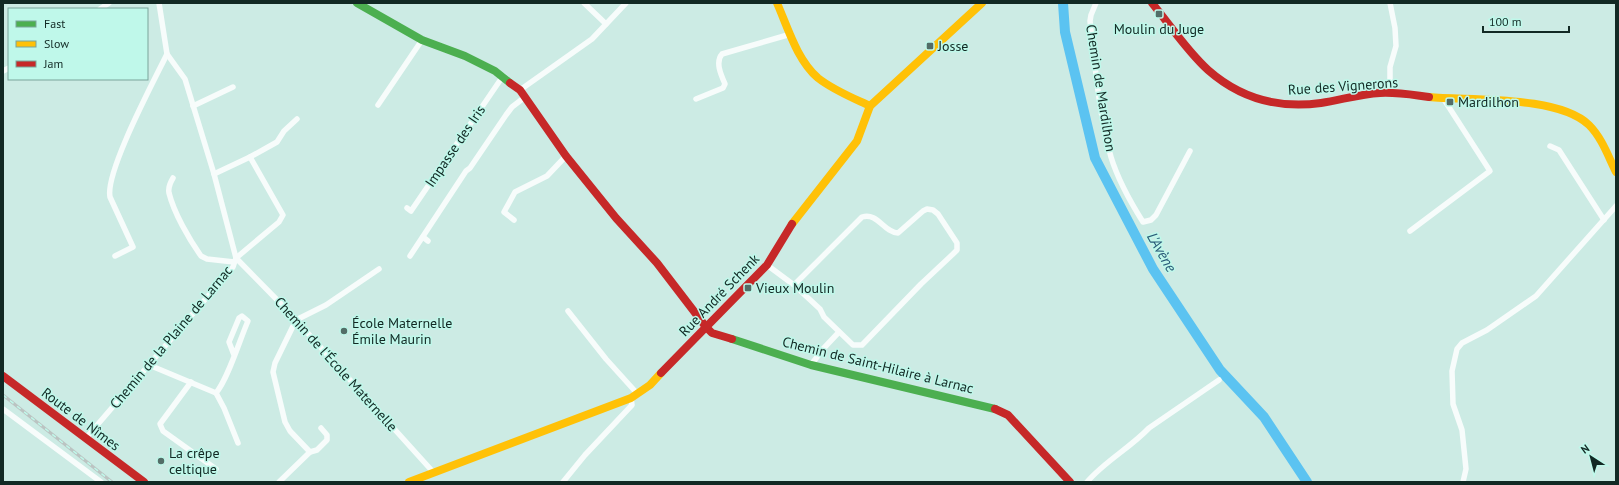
<svg xmlns="http://www.w3.org/2000/svg" width="1619" height="485" font-family="'PT Sans',sans-serif">
	<style>
		.lines { fill: none; stroke-linecap: round; stroke-linejoin: round }
		.river { stroke: #5bc3f1; stroke-width: 10 }
		.street { stroke: #f7fcfb; stroke-width: 5.5 }
		.fast { stroke: #4caf50; stroke-width: 8 }
		.slow { stroke: #ffc107; stroke-width: 8 }
		.jam { stroke: #c62828; stroke-width: 8 }
		.rail-casing { stroke: #bbc4c2; stroke-width: 3 }
		.rail { stroke: #bff8ea; stroke-width: 1.5; stroke-dasharray: 4.5; stroke-linecap: butt }
		.poi-dot { fill: #536d67; stroke: #bff8ea; stroke-width: 1.5 }
		.labels { text-anchor: middle; dominant-baseline: central; stroke-width: 3; stroke-linejoin: round; paint-order: stroke }
		.poi-label { font-size: 14px; fill: #122924; stroke: #bff8ea; text-anchor: start }
		.street-label { font-size: 14px; fill: #122924; stroke: #bff8ea }
		.water-label { font-size: 15px; font-style: italic; fill: #295a77; stroke: #bff8ea }
	</style>
	<rect width="100%" height="100%" fill="#ccebe4"/>
	<g class="lines">
		<polyline class="river" points="1063,3 1065,32 1095,158 1153,269 1220,370 1264,417 1307,482"/>
		<g class="street">
			<polyline points="584,3 606,24"/>
			<path d="M1096,3l-5,12 -1,6c5,43 9,95 21,136 7,23 20,46 32,65l8,-2 5,-5 34,-64"/>
			<polyline points="1390,3 1395,28 1396,46 1390,67 1390,93"/>
			<polyline points="100,9 109,3"/>
			<polyline points="3,71 9,68"/>
			<polyline points="520,90 592,39 626,3"/>
			<path d="M696,99l27,-11 2,-4c-4,-9 -10,-22 -3,-30l69,-20"/>
			<polyline points="378,105 422,40"/>
			<polyline points="193,106 233,87"/>
			<polyline points="1550,146 1559,150 1604,220"/>
			<polyline points="250,157 283,215 279,222 236,258 287,310 434,473"/>
			<polyline points="214,174 250,157 277,142 284,131 297,119"/>
			<path d="M173,178c-3,5 -5,10 -4,15 5,20 20,46 32,63l6,3 27,3"/>
			<polyline points="407,208 411,211 503,76"/>
			<polyline points="514,220 504,212 515,192 547,176 566,156"/>
			<polyline points="1410,231 1490,171 1443,98"/>
			<polyline points="423,237 428,241"/>
			<path d="M115,256l18,-9 -23,-50c-5,-25 44,-116 57,-143"/>
			<polyline points="410,256 466,171 470,168 506,115 512,107 525,97"/>
			<path d="M767,265l27,20 26,24 4,8 29,28h9l59,-61 32,-30 4,-4v-7l-19,-29 -5,-4 -6,-1 -4,2 -25,22c-15,-1 -20,-21 -36,-16l-68,68"/>
			<polyline points="568,311 606,359 634,390 637,395"/>
			<polyline points="296,320 275,363 273,372 285,422 290,431 310,452"/>
			<polyline points="296,320 326,305 379,269"/>
			<polyline points="149,365 216,393 224,408 238,443"/>
			<polyline points="811,365 823,349 839,332"/>
			<polyline points="191,382 160,424 163,431 216,469"/>
			<path d="M216,393c12,-14 24,-54 32,-72l-6,-5 -3,2 -10,24 5,13"/>
			<polyline points="3,409 101,482"/>
			<polyline points="86,438 233,267 236,258 214,174 185,79 167,54 159,3"/>
			<polyline points="279,482 310,452 317,450 327,440 327,435 321,428"/>
			<polyline points="563,482 585,455 632,405 631,398"/>
			<path d="M1087,482c18,-21 43,-34 62,-54l70,-48"/>
			<polyline points="1463,482 1466,469 1462,430 1453,404 1452,371 1457,349 1462,343 1487,330 1536,296 1616,206"/>
		</g>
		<g class="fast">
			<polyline points="357,3 422,40 465,56 495,71 510,83"/>
			<polyline points="732,339 811,365 995,409"/>
		</g>
		<g class="slow">
			<path d="M777,3c11,25 20,57 41,75 15,12 35,20 52,28"/>
			<path d="M1429,97c41,4 129,-2 160,28 13,13 19,31 27,47"/>
			<polyline points="792,224 857,141 870,106 982,3"/>
			<polyline points="409,482 631,398 650,385 661,373"/>
		</g>
		<g class="jam">
			<path d="M1152,3c18,22 35,48 56,67 33,29 70,39 113,33 20,-3 39,-9 59,-10 17,-1 33,2 49,4"/>
			<polyline points="510,83 520,90 566,156 616,218 657,263 706,327 712,333 732,339"/>
			<polyline points="661,373 767,265 792,224"/>
			<polyline points="3,376 144,482"/>
			<polyline points="995,409 1008,415 1070,482"/>
		</g>
		<g class="rail-casing">
			<polyline id="rail" points="3,395 112,482"/>
		</g>
		<use href="#rail" class="rail"/>
	</g>
	<g class="poi-dot">
		<rect x="1155" y="10" width="8" height="8" rx="2"/>
		<rect x="926" y="42" width="8" height="8" rx="2"/>
		<rect x="1446" y="98" width="8" height="8" rx="2"/>
		<rect x="744" y="284" width="8" height="8" rx="2"/>
		<circle cx="344" cy="331" r="4"/>
		<circle cx="161" cy="461" r="4"/>
	</g>
	<g class="labels">
		<g class="poi-label">
			<text x="1159" y="29" text-anchor="middle">Moulin du Juge</text>
			<text x="938" y="46">Josse</text>
			<text x="1458" y="102">Mardilhon</text>
			<text x="756" y="288">Vieux Moulin</text>
			<text x="352" y="323">École Maternelle<tspan x="352" dy="16">Émile Maurin</tspan></text>
			<text x="169" y="453">La crêpe<tspan x="169" dy="16">celtique</tspan></text>
		</g>
		<g class="street-label">
			<text transform="translate(1343 86) rotate(-4)">Rue des Vignerons</text>
			<text transform="translate(1101 88) rotate(81)">Chemin de Mardilhon</text>
			<text transform="translate(455 146) rotate(-56)">Impasse des Iris</text>
			<text transform="translate(719 295) rotate(-46)">Rue André Schenk</text>
			<text transform="translate(171 337) rotate(-50)">Chemin de la Plaine de Larnac</text>
			<text transform="translate(336 364) rotate(48)">Chemin de l'École Maternelle</text>
			<text transform="translate(878 365) rotate(14)">Chemin de Saint-Hilaire à Larnac</text>
			<text transform="translate(81 419) rotate(37)">Route de Nîmes</text>
		</g>
		<g class="water-label">
			<text transform="translate(1162 252) rotate(60)">L'Avène</text>
		</g>
	</g>
	<rect width="1619" height="485" fill="none" stroke="#122924" stroke-width="8"/>
	<rect x="8" y="8" width="140" height="72" fill="#bff8ea" stroke="#7aa59b"/>
	<rect x="16" y="21" width="20" height="6" fill="#4caf50" stroke="#7aa59b"/>
	<text x="44" y="28" font-size="12" fill="#122924">Fast</text>
	<rect x="16" y="41" width="20" height="6" fill="#ffc107" stroke="#7aa59b"/>
	<text x="44" y="48" font-size="12" fill="#122924">Slow</text>
	<rect x="16" y="61" width="20" height="6" fill="#c62828" stroke="#7aa59b"/>
	<text x="44" y="68" font-size="12" fill="#122924">Jam</text>
	<g transform="translate(1591 457) rotate(324)" stroke="#bff8ea" stroke-width="3" paint-order="stroke">
	<path d="M0-3L7 15L0 10L-7 15Z" fill="#122924"/>
	<text y="-6" font-size="11" font-weight="bold" text-anchor="middle" fill="#122924">N</text>
	</g>
	<path d="M1483 26v6h86v-6" fill="none" stroke="#122924" stroke-width="2"/>
	<text x="1489" y="26" font-size="12" fill="#122924" stroke="#bff8ea" stroke-width="3" paint-order="stroke">100 m</text>
</svg>
